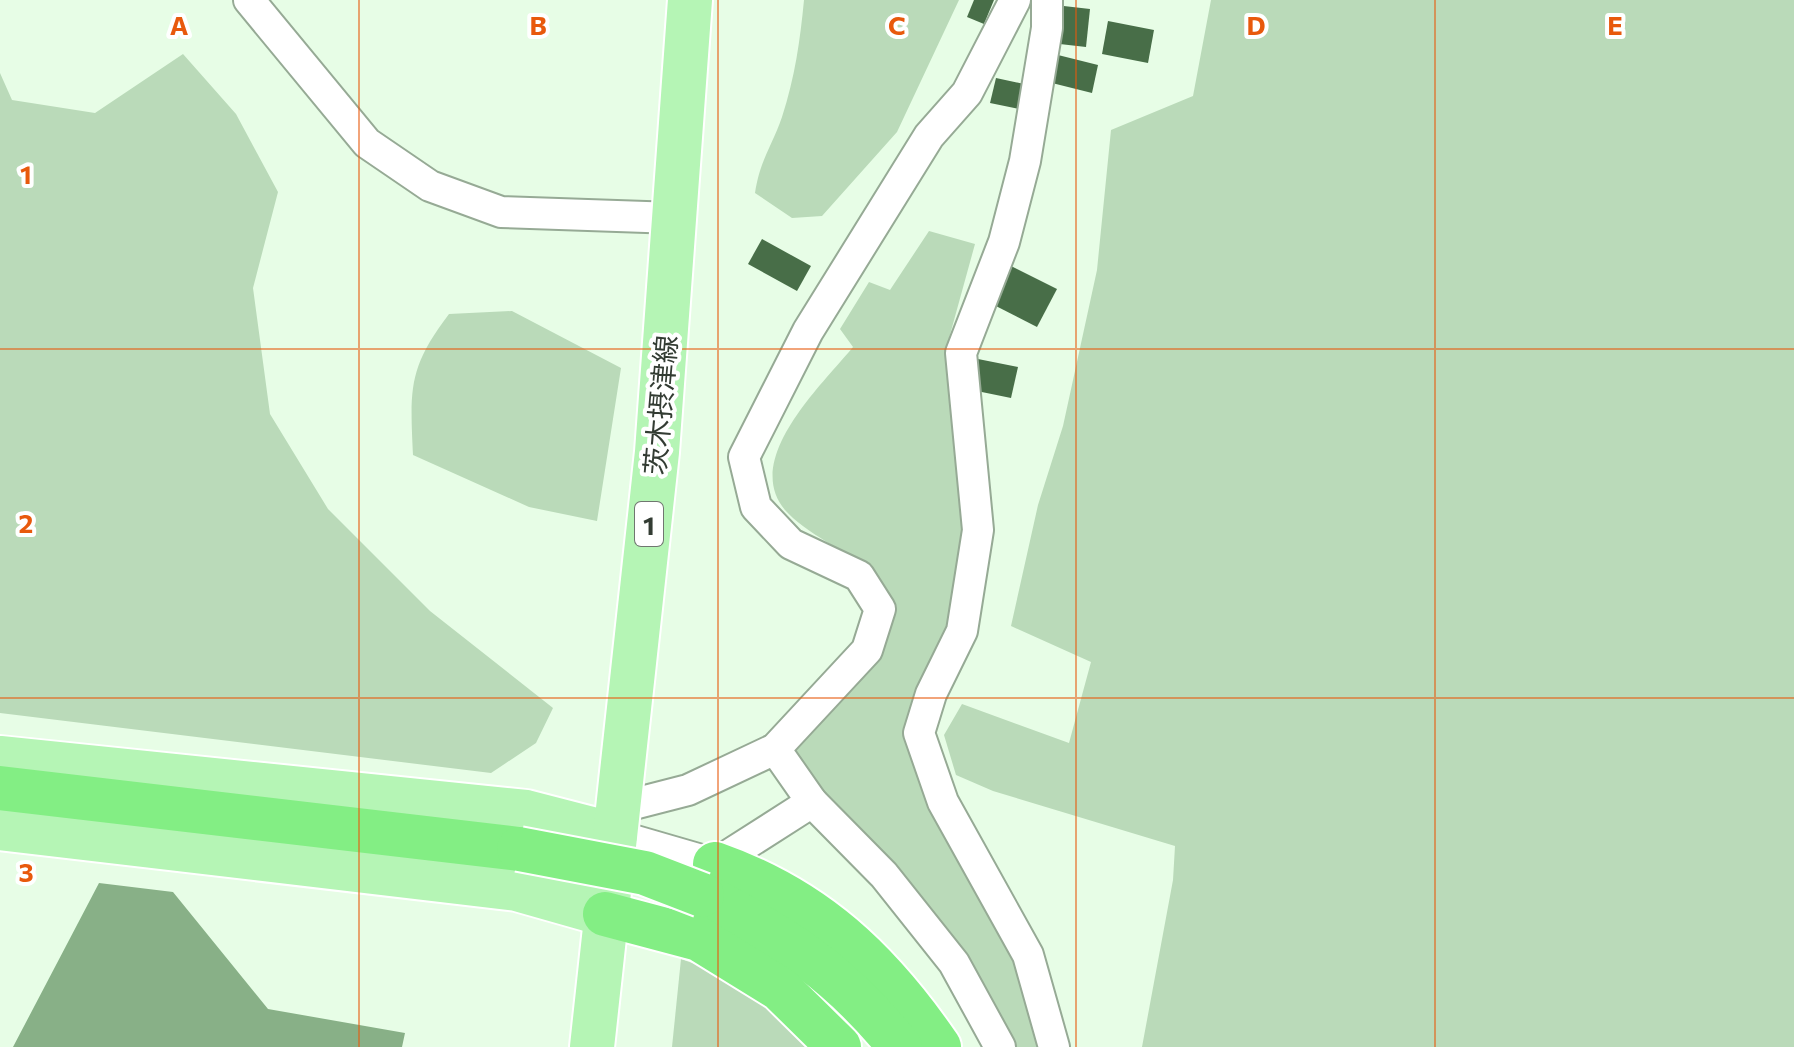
<svg xmlns="http://www.w3.org/2000/svg" width="1794" height="1047" font-family="Commissioner,'Noto Sans JP',sans-serif">
	<style>
		.green { fill: #badab9 }
		.water { fill: #88b087 }
		.building { fill: #486e48 }
		.lines { fill: none; stroke-linecap: round; stroke-linejoin: round }
		.street-casing { stroke: #96aa95; stroke-width: 34 }
		.primary-casing { stroke: #fff; stroke-width: 48 }
		.highway-casing { stroke: #fff; stroke-width: 48 }
		.street { stroke: #fff; stroke-width: 30 }
		.primary { stroke: #b5f5b5; stroke-width: 44 }
		.highway { stroke: #83ee84; stroke-width: 44 }
		.highway-bridge-casing { stroke: #fff; stroke-width: 48; stroke-linecap: butt }
		.highway-bridge { stroke: #83ee84; stroke-width: 44 }
		.grid { fill: none; stroke: #e8590c; stroke-width: 2; stroke-opacity: 0.55 }
		.labels { text-anchor: middle; dominant-baseline: central; stroke-width: 8; stroke-linejoin: round; paint-order: stroke }
		.shield { fill: #fff; stroke: #707670; stroke-width: 2 }
		.shield-label { font-size: 26px; font-weight: bold; fill: #333c33 }
		.street-label { font-size: 28px; fill: #333c33; stroke: #fff }
		.grid-label { font-size: 26px; text-anchor: middle; font-weight: bold; fill: #e8590c; stroke: #fff; stroke-width: 8; stroke-linejoin: round; paint-order: stroke }
	</style>
	<rect width="100%" height="100%" fill="#e7fde6"/>
	<g class="green">
		<path d="M804,0h155l-62,132 -75,84 -30,2 -37,-25c5,-33 17,-47 27,-76 13,-40 18,-76 22,-117z"/>
		<polygon points="1211,0 1794,0 1794,1047 1142,1047 1173,880 1175,846 993,791 956,775 944,735 962,704 1069,743 1091,662 1011,626 1038,505 1063,426 1097,270 1111,130 1193,96"/>
		<polygon points="183,54 236,114 278,192 253,288 270,414 328,509 430,611 553,708 536,743 491,773 0,713 0,73 12,100 95,113"/>
		<path d="M929,231l46,13 -27,98 20,184 -19,98 -40,112 108,223 26,88h-33l-189,-254 -26,-43 82,-95 -4,-85c-25,-17 -69,-38 -88,-60 -43,-51 37,-125 68,-163l-13,-18 29,-47 21,8z"/>
		<path d="M512,311l109,57 -24,153 -68,-14 -116,-52c-3,-66 -5,-87 36,-141z"/>
		<polygon points="681,959 729,976 820,1047 672,1047"/>
	</g>
	<polygon class="water" points="99,883 173,892 268,1009 405,1033 402,1047 13,1047"/>
	<g class="building">
		<polygon points="974,0 994,0 984,24 967,17"/>
		<polygon points="1055,5 1090,9 1086,47 1051,43"/>
		<polygon points="1108,21 1154,30 1148,63 1102,54"/>
		<polygon points="1058,55 1098,65 1092,93 1052,83"/>
		<polygon points="996,78 1029,85 1024,110 990,103"/>
		<polygon points="762,239 811,266 797,291 748,264"/>
		<polygon points="1009,265 1057,289 1037,327 990,303"/>
		<polygon points="978,359 1018,367 1011,398 972,390"/>
	</g>
	<g class="lines">
		<g class="street-casing">
			<g id="street">
				<polyline points="249,0 367,143 430,186 501,212 675,218"/>
				<polyline points="1047,0 1047,28 1025,161 1004,242 961,353 978,530 962,631 931,694 919,733 943,802 1028,955 1054,1047"/>
				<polyline points="775,749 812,802 884,875 954,963 1000,1047"/>
				<polyline points="618,808 688,790 775,749 867,650 880,609 859,576 791,544 756,507 744,457 808,331 929,136 967,93 1015,0"/>
				<polyline points="615,835 715,864 812,802"/>
			</g>
		</g>
		<g class="primary-casing">
			<g id="primary">
				<polyline points="0,758 526,812 615,835"/>
				<polyline points="0,828 517,889 605,914"/>
				<polyline points="592,1047 657,452 690,0"/>
			</g>
		</g>
		<g class="highway-casing">
			<g id="highway">
				<polyline points="0,788 519,849"/>
				<path d="M715,864c100,35 165,97 224,183"/>
				<path d="M702,895c85,43 138,78 198,152"/>
				<polyline points="605,914 699,939 780,989 839,1047"/>
			</g>
		</g>
		<use href="#street" class="street"/>
		<use href="#primary" class="primary"/>
		<use href="#highway" class="highway"/>
		<g class="highway-bridge-casing">
			<polyline id="highway-bridge" points="519,849 645,873 702,895"/>
		</g>
		<use href="#highway-bridge" class="highway-bridge"/>
	</g>
	<path class="grid" d="M359,0v1047M718,0v1047M1076,0v1047M1435,0v1047M0,349h1794M0,698h1794"/>
	<g class="labels">
		<rect class="shield" x="635" y="502" width="28" height="44" rx="6"/>
		<g class="shield-label">
			<text x="649" y="524">1</text>
		</g>
		<g class="street-label">
			<text transform="translate(660 405) rotate(-85)">茨木摂津線</text>
		</g>
	</g>
	<g class="grid-label">
		<text x="179" y="35">A</text>
		<text x="538" y="35">B</text>
		<text x="897" y="35">C</text>
		<text x="1256" y="35">D</text>
		<text x="1615" y="35">E</text>
		<text x="26" y="184">1</text>
		<text x="26" y="533">2</text>
		<text x="26" y="882">3</text>
	</g>
</svg>
